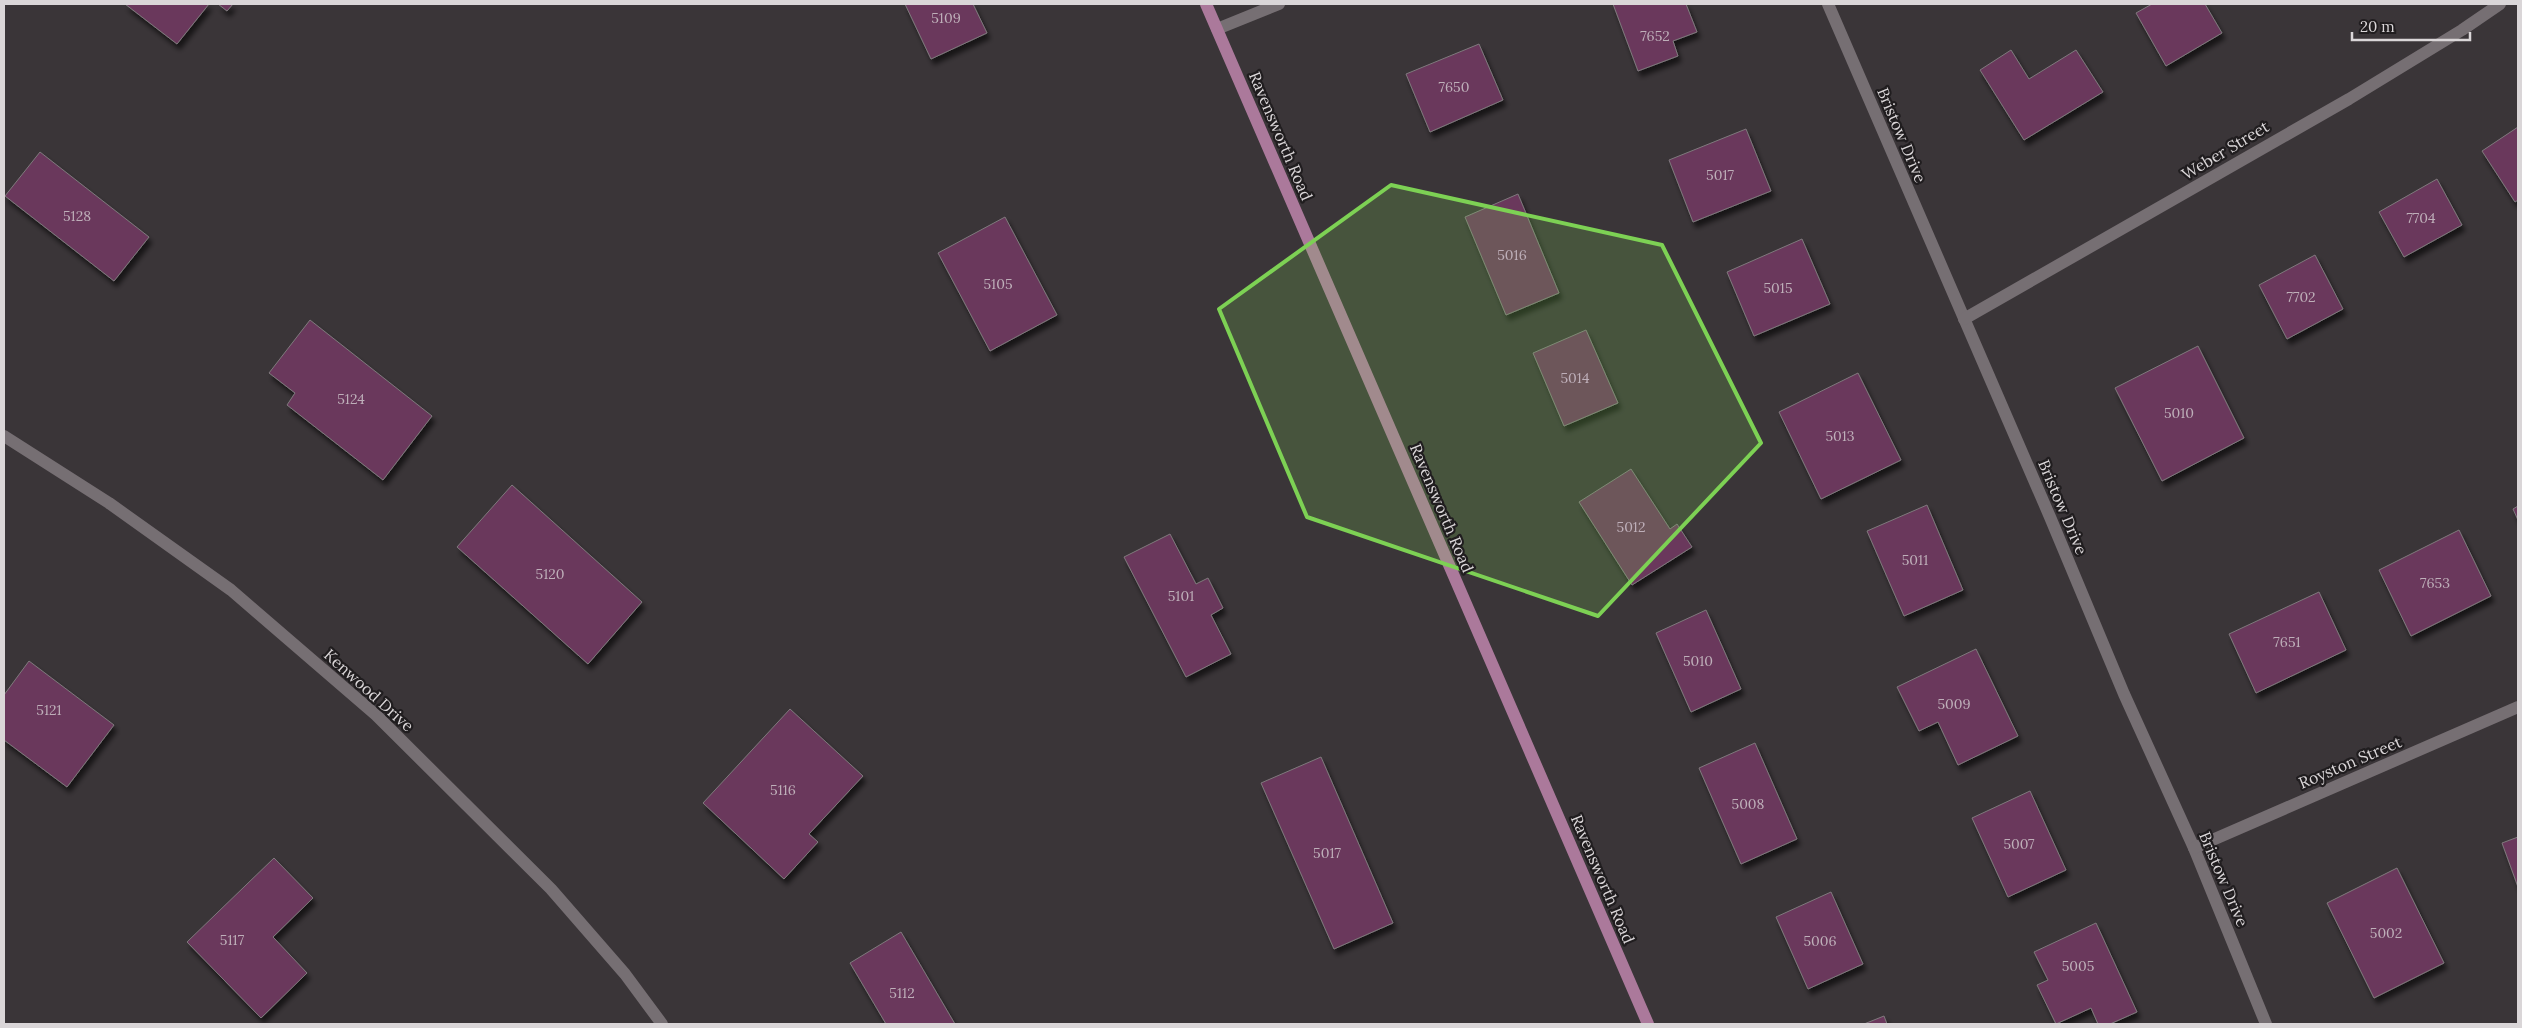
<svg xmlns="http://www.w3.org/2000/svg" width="2522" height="1028" font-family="Lora,serif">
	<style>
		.building { fill: #6a395b; stroke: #7f797d; filter: url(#shadow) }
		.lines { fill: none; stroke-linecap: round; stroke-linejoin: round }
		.minor { stroke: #766f73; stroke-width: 12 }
		.major { stroke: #ab799b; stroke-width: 12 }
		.marked { fill: #7dd154; fill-opacity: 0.2; stroke: #7dd154; stroke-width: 4; stroke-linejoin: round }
		.labels { text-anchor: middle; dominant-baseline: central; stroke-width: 4.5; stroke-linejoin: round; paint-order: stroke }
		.number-label { font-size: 14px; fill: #beafb9 }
		.street-label { font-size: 16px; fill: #dad6d8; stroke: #201d1f }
	</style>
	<defs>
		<filter id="shadow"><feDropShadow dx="3" dy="5.5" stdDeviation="2.5" flood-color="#0009"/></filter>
	</defs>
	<rect width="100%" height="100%" fill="#3a3538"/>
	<g class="building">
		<polygon points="125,4 209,4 177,44"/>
		<polygon points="218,4 233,4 227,11"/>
		<polygon points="905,4 973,4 987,33 931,59"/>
		<polygon points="1613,4 1686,4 1697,32 1673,41 1678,56 1638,71"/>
		<polygon points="2152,4 2205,4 2222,33 2166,66 2136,13"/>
		<polygon points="1479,44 1503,100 1430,132 1406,74"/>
		<polygon points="2011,50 2029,79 2076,50 2103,92 2024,140 1980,70"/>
		<polygon points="2518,127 2518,200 2515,202 2482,151"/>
		<polygon points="1746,129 1771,191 1693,222 1669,160"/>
		<polygon points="40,152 149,237 114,281 5,196"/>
		<polygon points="2437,179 2462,225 2404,257 2379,212"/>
		<polygon points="1518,194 1559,293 1506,315 1465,217"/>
		<polygon points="1005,217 1057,315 990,351 938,253"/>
		<polygon points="1802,239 1830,304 1754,336 1727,272"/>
		<polygon points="2315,255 2343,309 2287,339 2259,285"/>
		<polygon points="310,320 432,416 383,480 287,405 295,393 269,373"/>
		<polygon points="1586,330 1618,403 1564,426 1533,353"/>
		<polygon points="2198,346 2244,438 2162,481 2115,388"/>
		<polygon points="1858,373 1901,460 1821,499 1779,412"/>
		<polygon points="1631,469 1670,529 1677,524 1692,547 1632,585 1579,502"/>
		<polygon points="512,485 642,602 588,664 457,547"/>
		<polygon points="1927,505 1963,590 1904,616 1867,531"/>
		<polygon points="2518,506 2518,520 2513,509"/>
		<polygon points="2459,530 2491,596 2411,636 2379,570"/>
		<polygon points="1170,534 1196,584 1208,578 1223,608 1211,615 1231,654 1186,677 1124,557"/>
		<polygon points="2319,592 2346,650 2256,693 2229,634"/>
		<polygon points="1706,610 1741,689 1691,712 1656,633"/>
		<polygon points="1976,649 2018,736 1958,765 1938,722 1919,731 1897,687"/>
		<polygon points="29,661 114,725 67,787 4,740 4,695"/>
		<polygon points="790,709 863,776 809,834 818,842 784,879 703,803"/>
		<polygon points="1755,743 1797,839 1741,864 1699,768"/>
		<polygon points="1321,757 1393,923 1334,949 1261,783"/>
		<polygon points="2030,791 2066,870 2008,897 1972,818"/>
		<polygon points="2518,837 2518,887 2502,843"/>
		<polygon points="274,858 313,898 273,937 307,973 261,1018 187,942"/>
		<polygon points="2397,868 2444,963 2374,998 2327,903"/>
		<polygon points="1831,892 1863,964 1808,989 1776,917"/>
		<polygon points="2096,923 2137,1012 2110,1024 2098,1024 2091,1008 2056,1024 2037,985 2048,980 2034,952"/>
		<polygon points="901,932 955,1024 886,1024 850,963"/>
		<polygon points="1884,1016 1887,1024 1864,1024"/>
	</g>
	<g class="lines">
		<g class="minor">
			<polyline points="1828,4 2050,517 2124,694 2194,848 2266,1024"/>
			<polyline points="1217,29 1279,4"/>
			<polyline points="1964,319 2349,99 2462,30 2500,4"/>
			<polyline points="4,436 109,503 231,590 376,715 551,889 625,974 662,1024"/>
			<polyline points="2194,848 2518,707"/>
		</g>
		<polyline class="major" points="1206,4 1648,1024"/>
	</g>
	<path class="marked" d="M1391,185l271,60 99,198 -163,173 -291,-99 -88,-208z"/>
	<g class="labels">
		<g class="number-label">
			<text x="946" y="18">5109</text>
			<text x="1655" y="36">7652</text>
			<text x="1454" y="87">7650</text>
			<text x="1720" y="175">5017</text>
			<text x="77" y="216">5128</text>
			<text x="2421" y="218">7704</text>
			<text x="1512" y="255">5016</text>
			<text x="998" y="284">5105</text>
			<text x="1778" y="288">5015</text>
			<text x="2301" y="297">7702</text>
			<text x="1575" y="378">5014</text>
			<text x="351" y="399">5124</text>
			<text x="2179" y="413">5010</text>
			<text x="1840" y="436">5013</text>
			<text x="1631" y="527">5012</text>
			<text x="1915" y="560">5011</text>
			<text x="550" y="574">5120</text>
			<text x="2435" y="583">7653</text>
			<text x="1181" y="596">5101</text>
			<text x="2287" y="642">7651</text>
			<text x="1698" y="661">5010</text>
			<text x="1954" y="704">5009</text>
			<text x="49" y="710">5121</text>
			<text x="783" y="790">5116</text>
			<text x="1748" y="804">5008</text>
			<text x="2019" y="844">5007</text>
			<text x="1327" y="853">5017</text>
			<text x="2386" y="933">5002</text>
			<text x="232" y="940">5117</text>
			<text x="1820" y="941">5006</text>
			<text x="2078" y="966">5005</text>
			<text x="902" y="993">5112</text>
		</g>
		<g class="street-label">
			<text transform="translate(1902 135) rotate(67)">Bristow Drive</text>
			<text transform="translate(1281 136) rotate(67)">Ravensworth Road</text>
			<text transform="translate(2225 150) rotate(-31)">Weber Street</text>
			<text transform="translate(2063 507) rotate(67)">Bristow Drive</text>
			<text transform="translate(1442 508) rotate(67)">Ravensworth Road</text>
			<text transform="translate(369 690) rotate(42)">Kenwood Drive</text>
			<text transform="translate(2350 762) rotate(-23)">Royston Street</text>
			<text transform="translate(1603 879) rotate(67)">Ravensworth Road</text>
			<text transform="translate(2224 879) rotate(67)">Bristow Drive</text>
		</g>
	</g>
	<rect width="2522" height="1028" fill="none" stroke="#dad6d8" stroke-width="10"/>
	<path d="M2352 32v8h118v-8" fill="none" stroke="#dad6d8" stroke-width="2.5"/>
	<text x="2360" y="32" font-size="15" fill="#dad6d8" stroke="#201d1f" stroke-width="4" paint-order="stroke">20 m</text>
</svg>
